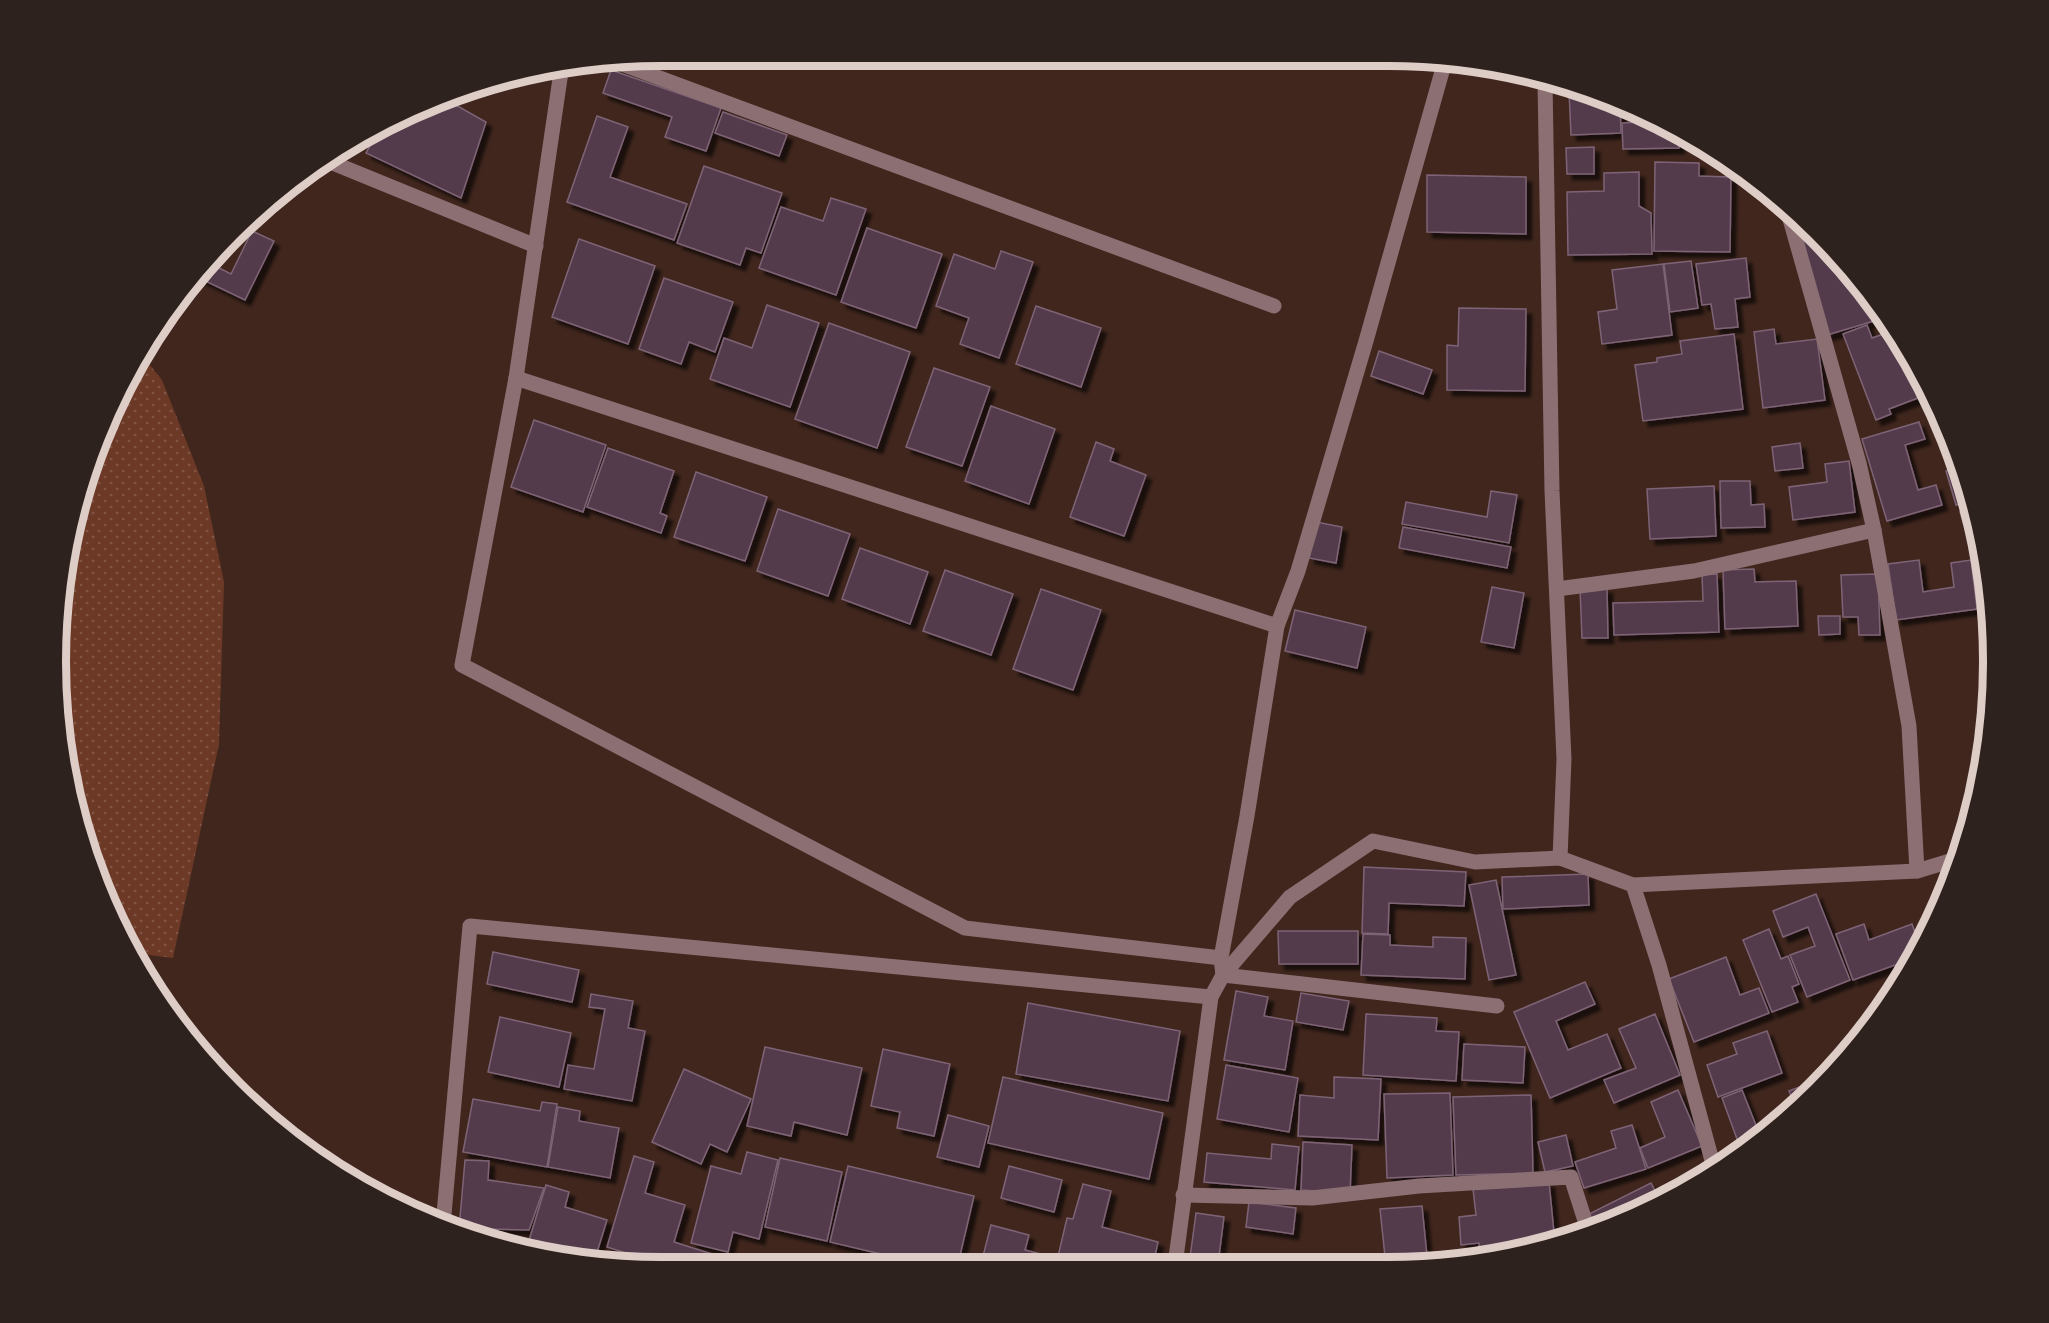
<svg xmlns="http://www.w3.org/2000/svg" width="2049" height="1323" font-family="Mulish,sans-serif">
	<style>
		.park { fill: url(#park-dots) }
		.building { fill: #523a4b; stroke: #7e6476; stroke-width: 1.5; filter: url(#shadow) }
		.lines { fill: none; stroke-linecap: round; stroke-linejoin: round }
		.minor { stroke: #8b6f73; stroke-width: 15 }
		.rim { fill: none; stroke: #decdc7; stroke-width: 8 }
	</style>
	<defs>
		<pattern id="park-dots" width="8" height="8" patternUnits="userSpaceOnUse" patternTransform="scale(1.5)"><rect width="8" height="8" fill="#6c3926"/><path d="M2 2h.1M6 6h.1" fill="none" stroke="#815444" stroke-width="1.8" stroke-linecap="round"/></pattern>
		<filter id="shadow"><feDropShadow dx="5.5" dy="5.5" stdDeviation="1.5" flood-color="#0009"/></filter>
	</defs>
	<rect width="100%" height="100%" fill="#40261d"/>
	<polygon class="park" points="140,353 162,380 204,486 224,582 219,744 173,958 133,953 102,894 76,818 57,701 57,622 88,466"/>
	<g class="building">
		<polygon points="611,70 721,108 706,151 665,137 672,117 603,93"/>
		<polygon points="1569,91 1578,91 1620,102 1621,133 1571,135"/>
		<polygon points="445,99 486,122 461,198 366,153 378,131"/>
		<polygon points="723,112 787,135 779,156 715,133"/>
		<polygon points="597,116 628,127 610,177 687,204 674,240 567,202"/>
		<polygon points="1659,121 1679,131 1679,148 1623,149 1622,123"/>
		<polygon points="1594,147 1594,174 1567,174 1566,148"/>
		<polygon points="1655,162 1699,163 1699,176 1731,177 1730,252 1654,251"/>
		<polygon points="704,166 782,193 761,253 746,248 740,265 677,243"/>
		<polygon points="1639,172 1639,206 1651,213 1652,254 1568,255 1567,192 1604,191 1604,173"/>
		<polygon points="1427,175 1526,177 1526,234 1427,232"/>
		<polygon points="831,198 866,209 836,295 759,268 781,207 823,221"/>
		<polygon points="1789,209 1868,292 1884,318 1827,335"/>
		<polygon points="867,228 942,254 916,328 841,302"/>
		<polygon points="252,231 274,241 245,300 195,276 207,262 231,274"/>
		<polygon points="579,239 655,266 628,344 552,317"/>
		<polygon points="1001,251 1033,262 999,358 960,344 969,318 936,306 954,254 995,269"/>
		<polygon points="1746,258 1750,297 1735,299 1738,327 1715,329 1711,304 1702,305 1696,264"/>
		<polygon points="1691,261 1698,308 1670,312 1664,264"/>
		<polygon points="1663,264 1672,335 1602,344 1598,312 1617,309 1612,270"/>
		<polygon points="664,278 733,302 715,352 689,342 681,364 639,349"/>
		<polygon points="767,305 819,323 790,407 710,379 724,338 752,348"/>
		<polygon points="1036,306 1101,328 1081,387 1016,364"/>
		<polygon points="1459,308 1526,309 1525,391 1447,390 1447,345 1458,346"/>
		<polygon points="829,323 910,352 877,448 795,419"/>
		<polygon points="1867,325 1872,338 1892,331 1931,393 1889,409 1891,414 1876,420 1843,334"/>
		<polygon points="1774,329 1776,344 1817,339 1825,400 1763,408 1754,332"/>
		<polygon points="1734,334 1743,409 1643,421 1635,365 1657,362 1657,358 1682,354 1680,341"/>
		<polygon points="1379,351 1432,370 1423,394 1371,376"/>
		<polygon points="934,368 990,387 962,466 906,447"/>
		<polygon points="991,406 1055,429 1029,504 965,481"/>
		<polygon points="534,420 606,445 583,512 511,487"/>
		<polygon points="1919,422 1925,439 1905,445 1918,490 1936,485 1942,505 1887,521 1862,439"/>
		<polygon points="1096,442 1114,449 1110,461 1146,475 1124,536 1070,517"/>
		<polygon points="1800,443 1803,468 1775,471 1772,447"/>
		<polygon points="608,448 674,471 660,513 667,516 661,533 587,507"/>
		<polygon points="1849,461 1855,512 1793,520 1789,487 1827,482 1825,464"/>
		<polygon points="1959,468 1971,501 1956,505 1946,471"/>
		<polygon points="696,472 767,497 745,561 674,537"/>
		<polygon points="1720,481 1750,481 1751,505 1764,504 1765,527 1721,528"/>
		<polygon points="1714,486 1716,536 1650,539 1647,489"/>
		<polygon points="1491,491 1517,495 1509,543 1402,524 1406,502 1487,517"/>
		<polygon points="1973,508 1977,528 1966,532 1960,512"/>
		<polygon points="778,509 850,534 828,596 757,571"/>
		<polygon points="1316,522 1342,527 1336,563 1309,558"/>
		<polygon points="1403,527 1511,547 1507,568 1399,548"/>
		<polygon points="860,548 928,572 910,624 842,599"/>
		<polygon points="1919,560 1923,592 1954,587 1951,563 1971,560 1977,609 1896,620 1888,564"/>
		<polygon points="1983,564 1990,608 1983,609 1974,566"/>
		<polygon points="1754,569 1755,582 1796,581 1798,626 1725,629 1723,570"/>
		<polygon points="945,570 1013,594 991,655 923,631"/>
		<polygon points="1717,574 1719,632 1614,635 1613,603 1703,601 1702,575"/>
		<polygon points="1878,574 1880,635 1859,635 1858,617 1843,617 1841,575"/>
		<polygon points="1492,587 1524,593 1514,648 1481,642"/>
		<polygon points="1607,588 1608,638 1582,638 1580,589"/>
		<polygon points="1041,589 1101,610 1073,690 1013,669"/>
		<polygon points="1295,610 1366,627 1357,668 1285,651"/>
		<polygon points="1818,616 1840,616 1840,634 1819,635"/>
		<polygon points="1364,867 1466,872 1464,906 1389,903 1388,934 1362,933"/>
		<polygon points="1588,874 1589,905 1503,909 1502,877"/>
		<polygon points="1496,880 1516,975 1489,980 1469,885"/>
		<polygon points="1816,894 1850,980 1807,997 1790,955 1815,946 1808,927 1783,937 1773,911"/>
		<polygon points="1864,924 1869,940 1912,924 1920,947 1915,958 1853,980 1836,934"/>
		<polygon points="1769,929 1781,959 1788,956 1799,984 1792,987 1798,1002 1772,1012 1743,940"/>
		<polygon points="1278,931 1358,931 1358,964 1279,964"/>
		<polygon points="1363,934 1390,935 1390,945 1433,947 1433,937 1466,938 1465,979 1361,975"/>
		<polygon points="493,952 579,970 572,1002 487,984"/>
		<polygon points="1726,957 1740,995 1759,988 1769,1013 1694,1042 1669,979"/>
		<polygon points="1585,982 1595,1004 1556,1021 1568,1050 1607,1034 1621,1068 1550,1098 1514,1012"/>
		<polygon points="1236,991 1268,997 1264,1016 1293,1021 1285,1070 1224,1060"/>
		<polygon points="1301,993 1349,1001 1343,1030 1296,1022"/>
		<polygon points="591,994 633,1001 628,1028 645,1031 632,1101 564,1089 568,1065 594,1069 605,1009 589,1007"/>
		<polygon points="1028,1003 1180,1031 1168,1101 1016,1074"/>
		<polygon points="1366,1014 1437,1018 1436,1031 1459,1032 1456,1081 1363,1075"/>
		<polygon points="1655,1014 1680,1075 1614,1103 1604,1080 1636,1068 1619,1029"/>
		<polygon points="500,1017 571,1033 559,1087 488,1072"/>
		<polygon points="1767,1031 1782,1073 1718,1097 1707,1065 1737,1054 1733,1043"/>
		<polygon points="1464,1044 1525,1047 1523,1083 1462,1080"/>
		<polygon points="765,1047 862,1068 847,1135 794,1122 791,1136 747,1126"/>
		<polygon points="883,1049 950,1064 934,1136 897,1128 900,1112 871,1106"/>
		<polygon points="1226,1065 1298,1078 1289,1132 1217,1119"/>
		<polygon points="684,1069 751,1099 727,1152 710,1144 701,1164 652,1142"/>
		<polygon points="1003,1077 1163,1113 1149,1179 988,1143"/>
		<polygon points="1334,1077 1381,1079 1378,1140 1298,1136 1300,1095 1334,1098"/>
		<polygon points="1826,1077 1795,1106 1789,1091"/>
		<polygon points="1678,1090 1702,1146 1648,1168 1640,1148 1665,1137 1651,1102"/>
		<polygon points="1742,1090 1761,1138 1741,1150 1722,1098"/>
		<polygon points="1450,1093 1453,1175 1387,1178 1384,1094"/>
		<polygon points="1531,1095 1533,1173 1456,1175 1453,1097"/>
		<polygon points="473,1099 540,1111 542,1102 557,1104 547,1167 463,1152"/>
		<polygon points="558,1107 580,1111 579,1121 619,1128 610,1178 548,1167"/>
		<polygon points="948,1115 989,1126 979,1167 937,1157"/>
		<polygon points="1632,1125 1646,1169 1584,1188 1575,1162 1616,1148 1611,1131"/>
		<polygon points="1566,1135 1573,1166 1545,1172 1538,1142"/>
		<polygon points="1303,1142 1352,1145 1350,1193 1301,1190"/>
		<polygon points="1272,1144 1299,1147 1295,1190 1204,1182 1207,1153 1271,1159"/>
		<polygon points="747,1152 778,1160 759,1239 733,1232 728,1252 691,1243 711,1166 741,1174"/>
		<polygon points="634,1156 654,1162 645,1193 685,1205 674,1242 712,1254 709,1263 651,1263 651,1261 607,1247"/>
		<polygon points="780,1158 842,1172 827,1241 765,1227"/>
		<polygon points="465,1160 489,1161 488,1180 544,1188 529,1230 489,1229 488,1237 459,1229"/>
		<polygon points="848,1166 974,1196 958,1264 923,1264 830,1242"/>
		<polygon points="1009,1166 1062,1180 1054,1212 1001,1198"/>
		<polygon points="1549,1182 1555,1243 1544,1247 1480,1257 1479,1243 1461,1245 1459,1217 1476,1215 1473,1189"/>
		<polygon points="1651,1183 1661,1202 1596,1227 1589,1214"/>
		<polygon points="1083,1184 1111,1191 1102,1227 1158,1242 1153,1265 1056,1265 1067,1218 1073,1219"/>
		<polygon points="546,1185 569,1192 565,1207 607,1220 594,1262 583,1262 527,1247"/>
		<polygon points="1249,1202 1296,1208 1293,1234 1246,1227"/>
		<polygon points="1422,1206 1428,1266 1386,1266 1380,1209"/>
		<polygon points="1196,1213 1224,1217 1218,1264 1228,1265 1189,1265"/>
		<polygon points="991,1225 1029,1235 1025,1250 1053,1257 1051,1264 981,1264"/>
		<polygon points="602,1252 627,1260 626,1263 599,1262"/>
	</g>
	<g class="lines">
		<g class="minor">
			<polyline points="614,61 1274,306"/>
			<polyline points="1445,61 1366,341 1298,571 1277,626 1247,816 1221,958 1223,975 1497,1006"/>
			<polyline points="562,65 516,378 462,665 965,928 1221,958"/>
			<polyline points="1545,82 1552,491 1564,759 1560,858"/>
			<polyline points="323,159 536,246"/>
			<polyline points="1786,205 1859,463 1874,530 1909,726 1917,871"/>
			<polyline points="516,378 1277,626"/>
			<polyline points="1557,589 1694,571 1874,530"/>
			<polyline points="1633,885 1659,965 1714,1168"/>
			<polyline points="1183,1195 1312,1198 1419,1186 1571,1177 1588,1230"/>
			<polyline points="443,1225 470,926 1211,997"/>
			<polyline points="1175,1265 1211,997 1223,975 1290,897 1373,841 1475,862 1560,858 1633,885 1917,871 1960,858"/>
		</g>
	</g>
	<path d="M0 0H2049V1323H0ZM661 66H1388A595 595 0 0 1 1983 661V662A595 595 0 0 1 1388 1257H661A595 595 0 0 1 66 662V661A595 595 0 0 1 661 66Z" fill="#2d221d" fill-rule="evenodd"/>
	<path class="rim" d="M661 66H1388A595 595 0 0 1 1983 661V662A595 595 0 0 1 1388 1257H661A595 595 0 0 1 66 662V661A595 595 0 0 1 661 66Z"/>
</svg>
